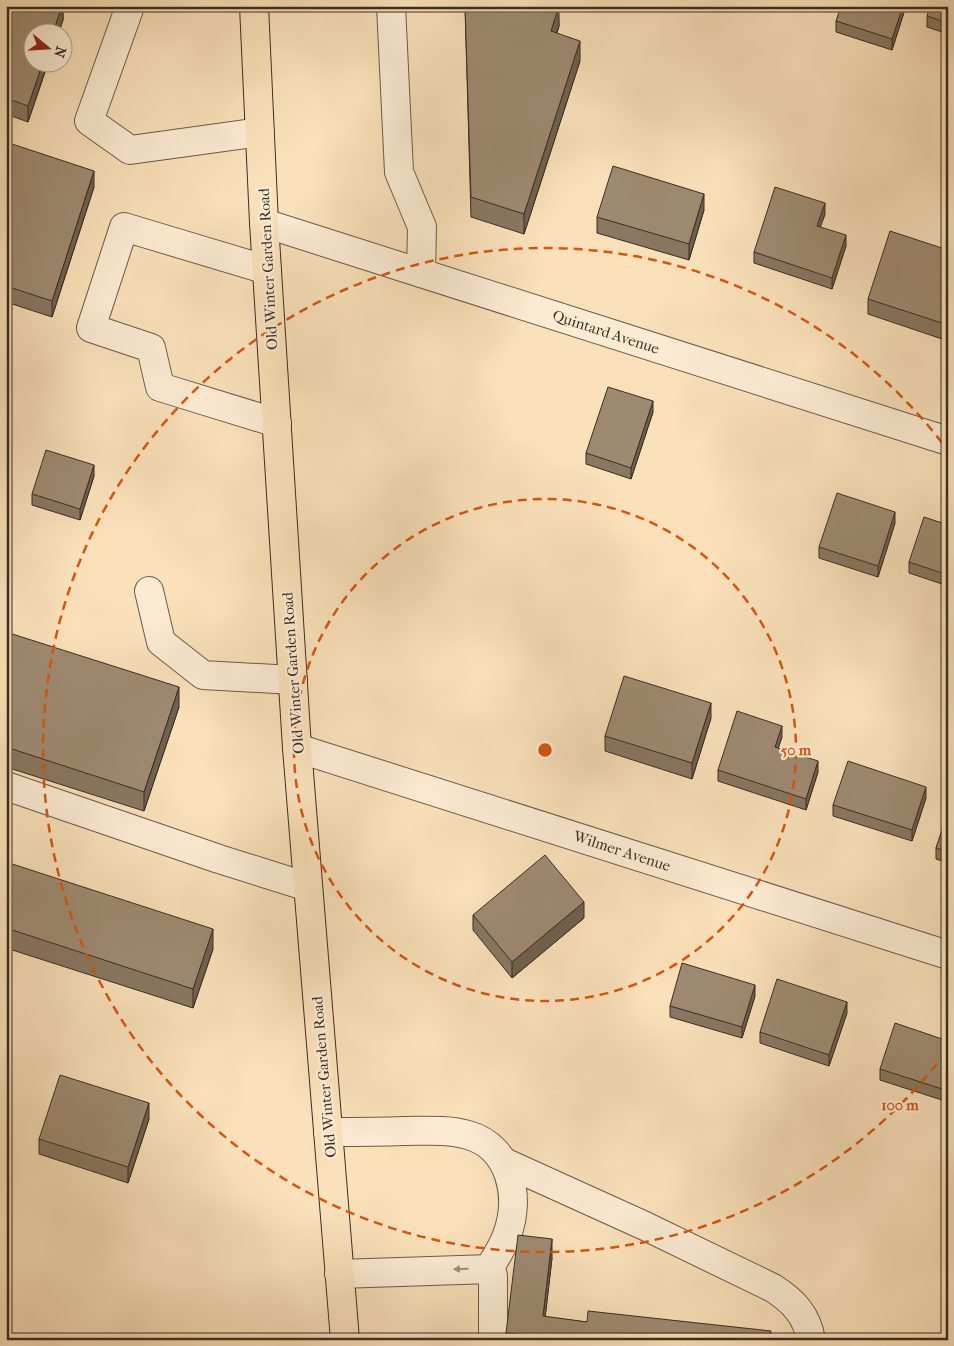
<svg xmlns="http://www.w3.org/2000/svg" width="954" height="1346" font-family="'IM FELL French Canon',serif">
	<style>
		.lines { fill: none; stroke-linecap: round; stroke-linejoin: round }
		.minor-casing { stroke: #6b5a48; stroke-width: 30 }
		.major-casing { stroke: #3c2d22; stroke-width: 30 }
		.minor { stroke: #fbebd2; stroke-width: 28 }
		.major { stroke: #f9e0b9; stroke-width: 28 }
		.wall { fill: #887761; stroke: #3c2d22 }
		.shaded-wall { fill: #6f614f; stroke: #3c2d22 }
		.building { fill: #9e8a71; stroke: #3c2d22 }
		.oneway { fill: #9c8c7a }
		.ring { fill: none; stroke: #d7550e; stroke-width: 2.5; stroke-dasharray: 9 6 }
		.labels { text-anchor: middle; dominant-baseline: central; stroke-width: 4.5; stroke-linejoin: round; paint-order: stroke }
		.street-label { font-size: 15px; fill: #3c2d22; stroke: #fbebd2 }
		.centre { fill: #d7550e; stroke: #fbebd2; stroke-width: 2.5 }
		.ring-label { font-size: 15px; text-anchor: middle; font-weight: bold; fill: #d7550e; stroke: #fbebd2; stroke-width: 4.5; stroke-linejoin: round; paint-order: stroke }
	</style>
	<rect width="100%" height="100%" fill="#f9e0b9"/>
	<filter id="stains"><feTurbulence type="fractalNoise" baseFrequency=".004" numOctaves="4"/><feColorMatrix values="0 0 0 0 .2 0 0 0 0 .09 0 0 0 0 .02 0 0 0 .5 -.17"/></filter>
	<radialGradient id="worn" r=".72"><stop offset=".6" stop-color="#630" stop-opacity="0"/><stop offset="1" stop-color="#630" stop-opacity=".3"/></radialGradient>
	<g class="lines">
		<g class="minor-casing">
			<g id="minor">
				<polyline points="127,6 129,9 89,121 130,150 260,132"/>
				<polyline points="391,6 399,172 422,227 421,273"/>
				<polyline points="264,223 948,441"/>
				<polyline points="267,270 124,227 91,328 151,348 160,387 277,423"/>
				<polyline points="149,591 161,642 203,675 293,680"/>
				<polyline points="297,748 948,955"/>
				<polyline points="6,786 219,859 308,887"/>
				<path d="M328,1132c25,0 51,0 76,-1 21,0 44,-2 64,4 43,12 53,62 39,100 -4,12 -12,23 -18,34"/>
				<path d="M506,1163l139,63 128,62c20,13 34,27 38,52"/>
				<polyline points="339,1274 491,1269 493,1276 493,1340"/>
			</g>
		</g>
		<g class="major-casing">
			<polyline id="major" points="254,6 264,223 297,748 345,1340"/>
		</g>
		<use href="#minor" class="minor"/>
		<use href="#major" class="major"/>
	</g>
	<g class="wall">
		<polygon points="6,6 63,6 63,20 28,122 6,114"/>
		<polygon points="465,6 558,6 559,26 557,33 580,61 524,234 471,217"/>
		<polygon points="906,6 892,50 836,32 836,21"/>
		<polygon points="948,6 948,34 927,27 927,16"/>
		<polygon points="6,162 94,187 52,317 6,302"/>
		<polygon points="704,210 689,260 597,233 597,217"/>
		<polygon points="825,214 820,227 846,246 832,289 754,263 754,252"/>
		<polygon points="948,250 948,332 945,340 868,314 868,299"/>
		<polygon points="653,412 631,479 586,464 586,453"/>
		<polygon points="94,476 80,520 32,505 32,494"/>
		<polygon points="895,523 878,577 819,558 819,547"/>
		<polygon points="948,525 948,586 909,573 909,562"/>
		<polygon points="6,632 179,707 144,811 6,767"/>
		<polygon points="711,718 692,779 605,751 605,736"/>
		<polygon points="782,737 778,748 818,772 806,810 718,781 718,770"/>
		<polygon points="926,798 912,841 833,816 833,805"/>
		<polygon points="948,813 948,863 936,859 936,848"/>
		<polygon points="6,862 213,949 193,1008 6,948"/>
		<polygon points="473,915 584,918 512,978 473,930"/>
		<polygon points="755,996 742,1038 670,1017 670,1006"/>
		<polygon points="847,1013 829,1066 760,1043 760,1032"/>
		<polygon points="948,1041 948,1093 945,1101 880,1080 880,1069"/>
		<polygon points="149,1119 128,1183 39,1154 39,1139"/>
		<polygon points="552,1258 545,1317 587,1322 771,1340 506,1340 506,1333"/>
	</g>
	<g class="shaded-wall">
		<polygon points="62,6 63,6 63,20 59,32 53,32"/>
		<polygon points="559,6 559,26 551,51 551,31"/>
		<polygon points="903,6 906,6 892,50 892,39"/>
		<polygon points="580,41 580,61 524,234 524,214"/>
		<polygon points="43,62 48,62 28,122 28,106"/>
		<polygon points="94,171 94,187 52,317 52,301"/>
		<polygon points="704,194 704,210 689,260 689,244"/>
		<polygon points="825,203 825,214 817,237 817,226"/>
		<polygon points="846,235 846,246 832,289 832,278"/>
		<polygon points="948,317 948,332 945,340 945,324"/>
		<polygon points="653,401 653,412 631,479 631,468"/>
		<polygon points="94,465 94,476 80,520 80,509"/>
		<polygon points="895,512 895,523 878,577 878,566"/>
		<polygon points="179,687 179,707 144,811 144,792"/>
		<polygon points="711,703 711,718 692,779 692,763"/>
		<polygon points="782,726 782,737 775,758 775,747"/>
		<polygon points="818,761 818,772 806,810 806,799"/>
		<polygon points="926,787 926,798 912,841 912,830"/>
		<polygon points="584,902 584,918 512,978 512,962"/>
		<polygon points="213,929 213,949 193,1008 193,989"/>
		<polygon points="755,985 755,996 742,1038 742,1027"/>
		<polygon points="847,1002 847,1013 829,1066 829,1055"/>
		<polygon points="948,1082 948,1093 945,1101 945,1090"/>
		<polygon points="149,1103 149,1119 128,1183 128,1167"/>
		<polygon points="552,1239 552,1258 543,1336 543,1316"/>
	</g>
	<g class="building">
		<polygon points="6,6 62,6 53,32 32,32 32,62 43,62 28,106 6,98"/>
		<polygon points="465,6 559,6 551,31 580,41 524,214 471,197"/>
		<polygon points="841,6 903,6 892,39 836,21"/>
		<polygon points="930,6 948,6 948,23 927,16"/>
		<polygon points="12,144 94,171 52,301 6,286 6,162"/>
		<polygon points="613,166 704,194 689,244 597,217"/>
		<polygon points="775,187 825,203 817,226 846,235 832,278 754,252"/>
		<polygon points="890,231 948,250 948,317 945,324 868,299"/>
		<polygon points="608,387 653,401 631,468 586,453"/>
		<polygon points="46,450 94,465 80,509 32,494"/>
		<polygon points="837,493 895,512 878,566 819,547"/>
		<polygon points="924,517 948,525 948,575 909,562"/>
		<polygon points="6,632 179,687 144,792 6,747"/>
		<polygon points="624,676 711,703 692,763 605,736"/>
		<polygon points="737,711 782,726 775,747 818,761 806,799 718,770"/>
		<polygon points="848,761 926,787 912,830 833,805"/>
		<polygon points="948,813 948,852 936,848"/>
		<polygon points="545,855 584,902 512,962 473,915"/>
		<polygon points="6,862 213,929 193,989 6,928"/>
		<polygon points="682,963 755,985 742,1027 670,1006"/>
		<polygon points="777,979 847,1002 829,1055 760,1032"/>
		<polygon points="895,1023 948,1041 948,1082 945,1090 880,1069"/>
		<polygon points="60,1075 149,1103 128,1167 39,1139"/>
		<polygon points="518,1235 552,1239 543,1316 587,1322 588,1311 771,1331 770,1340 516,1340 517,1334 506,1333"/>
	</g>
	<defs><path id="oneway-solid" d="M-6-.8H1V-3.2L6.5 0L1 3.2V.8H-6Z" transform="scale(1.25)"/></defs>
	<use class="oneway" href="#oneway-solid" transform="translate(461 1269) rotate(179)"/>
	<g class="ring">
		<circle cx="545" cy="750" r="251"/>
		<path d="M946 1052A502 502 0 1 1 946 448"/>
	</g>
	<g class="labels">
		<g class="street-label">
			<text transform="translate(268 269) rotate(-93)">Old Winter Garden Road</text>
			<text transform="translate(606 332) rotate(18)">Quintard Avenue</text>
			<text transform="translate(293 673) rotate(-94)">Old Winter Garden Road</text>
			<text transform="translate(622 851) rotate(18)">Wilmer Avenue</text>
			<text transform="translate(324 1077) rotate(-95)">Old Winter Garden Road</text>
		</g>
	</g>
	<circle cx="545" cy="750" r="8" class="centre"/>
	<g class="ring-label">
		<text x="796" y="755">50 m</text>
		<text x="900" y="1110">100 m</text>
	</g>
	<rect width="954" height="1346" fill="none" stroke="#f9e0b9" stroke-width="25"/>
	<rect x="8" y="8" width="939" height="1331" fill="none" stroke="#3c2d22" stroke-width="2.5"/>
	<rect x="12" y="12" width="929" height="1321" fill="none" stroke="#3c2d22"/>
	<g transform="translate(48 48) rotate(108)"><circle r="24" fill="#fbebd2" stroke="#af9f8c"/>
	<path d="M0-4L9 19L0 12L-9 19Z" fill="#8f2418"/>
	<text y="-8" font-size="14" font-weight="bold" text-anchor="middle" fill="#3c2d22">N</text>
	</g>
	<rect width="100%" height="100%" filter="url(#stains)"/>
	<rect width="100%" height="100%" fill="url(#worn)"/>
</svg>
